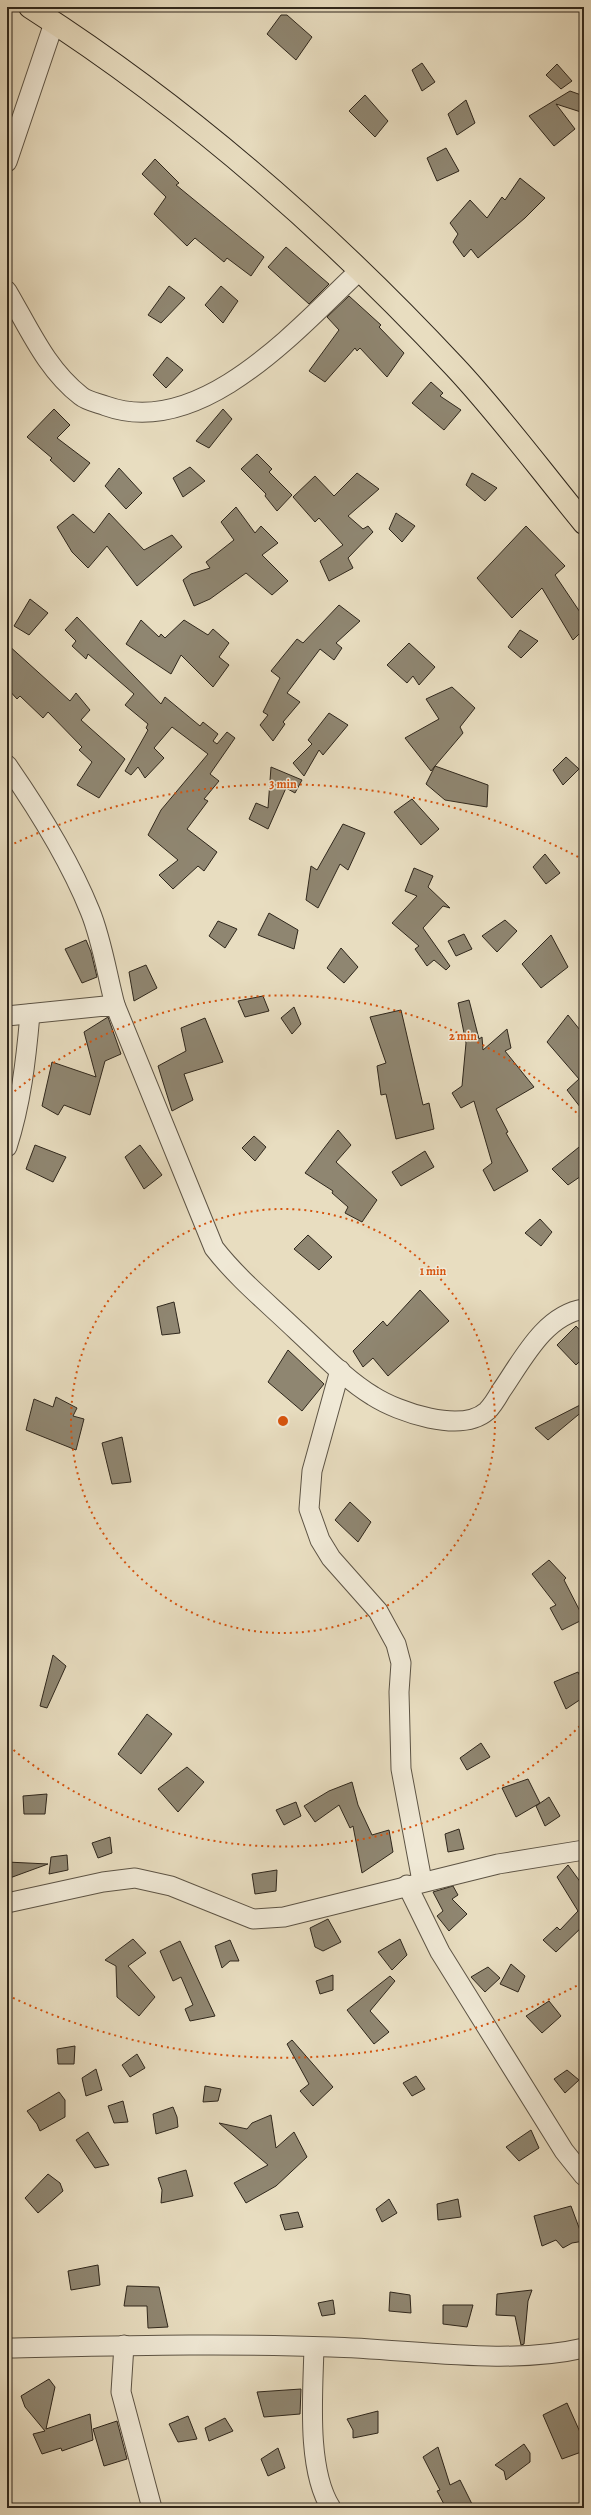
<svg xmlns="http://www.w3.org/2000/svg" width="591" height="2515" font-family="Alegreya,serif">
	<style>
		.building { fill: #8f8671; stroke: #2f271c }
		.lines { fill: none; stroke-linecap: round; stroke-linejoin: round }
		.street-casing { stroke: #5d5445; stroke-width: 21 }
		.primary-casing { stroke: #2f271c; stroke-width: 24 }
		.street { stroke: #f0e9d6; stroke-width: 19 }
		.primary { stroke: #e8ddc0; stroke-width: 22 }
		.ring { fill: none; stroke: #d6540e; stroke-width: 2; stroke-dasharray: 2 4 }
		.centre { fill: #d6540e; stroke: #f0e9d6; stroke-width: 2 }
		.ring-label { font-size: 12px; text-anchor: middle; font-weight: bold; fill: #d6540e; stroke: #f0e9d6; stroke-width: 3; stroke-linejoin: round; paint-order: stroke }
	</style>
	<rect width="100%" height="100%" fill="#e8ddc0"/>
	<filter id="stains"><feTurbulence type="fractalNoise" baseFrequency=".005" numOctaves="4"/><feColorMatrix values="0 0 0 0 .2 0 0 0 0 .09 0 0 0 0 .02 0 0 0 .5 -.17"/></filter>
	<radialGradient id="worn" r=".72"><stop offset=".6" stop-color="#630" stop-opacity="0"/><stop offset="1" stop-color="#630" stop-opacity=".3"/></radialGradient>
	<g class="building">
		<polygon points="281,15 287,15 312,37 296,60 267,34"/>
		<polygon points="422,63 435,82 422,91 412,70"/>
		<polygon points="557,64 572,81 561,89 546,75"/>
		<polygon points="570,91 584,96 584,113 556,104 575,129 554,146 529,116"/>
		<polygon points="365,95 388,121 375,137 349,111"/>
		<polygon points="466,100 475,123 457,135 448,114"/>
		<polygon points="446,148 459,171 437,181 427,158"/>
		<polygon points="155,159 179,183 176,185 264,257 251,276 227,258 224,262 195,238 187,246 154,214 166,197 142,174"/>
		<polygon points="520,178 545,198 525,218 478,258 471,249 464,257 453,242 458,234 450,223 470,200 487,218 502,197 505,200"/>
		<polygon points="286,247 329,284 309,304 268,267"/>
		<polygon points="169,286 185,298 161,323 148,315"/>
		<polygon points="221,286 238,301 223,323 205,305"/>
		<polygon points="349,296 381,325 379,327 404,353 387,377 360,348 357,351 355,348 325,382 309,371 339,330 327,317"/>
		<polygon points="167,357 183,370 166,388 153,375"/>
		<polygon points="431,382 443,393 440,396 461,410 444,430 412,403"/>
		<polygon points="54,409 70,425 57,438 90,463 74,482 50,460 52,458 27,437"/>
		<polygon points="223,409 232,419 209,448 196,441"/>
		<polygon points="257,454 272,469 269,472 292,495 277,511 265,496 266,494 241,469"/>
		<polygon points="190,467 205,481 183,497 173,478"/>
		<polygon points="119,468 142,493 126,509 105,486"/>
		<polygon points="357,473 379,489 348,516 363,529 368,526 373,532 348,558 353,568 329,581 320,561 343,545 319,518 315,522 293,497 315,476 334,496"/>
		<polygon points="472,473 497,488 485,501 466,485"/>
		<polygon points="236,507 255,533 261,526 278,543 262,555 288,581 272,595 246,573 210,599 194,606 183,580 191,574 210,568 206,562 234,540 221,522"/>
		<polygon points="109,513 144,550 172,535 182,547 137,586 107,546 88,568 72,552 57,527 73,514 94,533"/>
		<polygon points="396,513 415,526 402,542 389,529"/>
		<polygon points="526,526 565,566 555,575 584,618 584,629 573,640 542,588 512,618 477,578"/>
		<polygon points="30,599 48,613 29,635 14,626"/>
		<polygon points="339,605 360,621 336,643 342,648 334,660 320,649 287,693 300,702 283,722 285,724 273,741 260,725 268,715 263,712 280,678 271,671 297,639 303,643"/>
		<polygon points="77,617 161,704 165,697 200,726 203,722 218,734 213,741 217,744 227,732 235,738 210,774 219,781 204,799 208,801 187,829 217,852 204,871 198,866 173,889 159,875 178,860 148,835 161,810 208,754 172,727 154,748 164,758 145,778 138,767 131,775 125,771 148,730 146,728 148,724 125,705 134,694 88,654 86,659 72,646 76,641 65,630"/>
		<polygon points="141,620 159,637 161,634 165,638 184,620 208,635 213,629 229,643 219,657 229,665 213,687 181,655 171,674 126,644"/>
		<polygon points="520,630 538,641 521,658 508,647"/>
		<polygon points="409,643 435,667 419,685 413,676 407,683 387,665"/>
		<polygon points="7,644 70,701 76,693 90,710 81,720 125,759 99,798 77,785 92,762 79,750 82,747 48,712 43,718 20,696 17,699 7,688"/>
		<polygon points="452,687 475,708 460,727 463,733 435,766 488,785 487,807 445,800 426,784 435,766 431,771 405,738 439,719 426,699"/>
		<polygon points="329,713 348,725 323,755 319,750 304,776 293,763 312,744 308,740"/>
		<polygon points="566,757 579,769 563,785 553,770"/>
		<polygon points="271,767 302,780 295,793 286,788 268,829 249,819 256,803 268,808"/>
		<polygon points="412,799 439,829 421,845 394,812"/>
		<polygon points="343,824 365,833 348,870 340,864 318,908 306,900 311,866 317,870"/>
		<polygon points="545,854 560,873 546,884 533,867"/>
		<polygon points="414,868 433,876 428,887 450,908 443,906 423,928 450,966 446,970 434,960 427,966 415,949 419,946 392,923 417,896 405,891"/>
		<polygon points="269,913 298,930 294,949 258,935"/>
		<polygon points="505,920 517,931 497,952 482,936"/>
		<polygon points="218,921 237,929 225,948 209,936"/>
		<polygon points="464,934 472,949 456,956 448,941"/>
		<polygon points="551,935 568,967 541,988 522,964"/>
		<polygon points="86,940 91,952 97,977 82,983 65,949"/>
		<polygon points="341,948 358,967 344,983 327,968"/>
		<polygon points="146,965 157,988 134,1001 129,972"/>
		<polygon points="263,996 269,1011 245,1017 238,1001"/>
		<polygon points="469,1000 479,1039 482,1037 483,1050 507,1029 511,1048 505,1051 534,1087 496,1109 508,1132 506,1133 528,1171 494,1191 483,1170 492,1163 474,1101 461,1108 452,1093 462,1086 466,1043 458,1003"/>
		<polygon points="294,1007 301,1024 292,1034 281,1018"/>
		<polygon points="401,1010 423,1105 429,1103 434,1129 396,1139 386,1094 381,1095 377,1066 386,1063 370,1017"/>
		<polygon points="568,1015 584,1035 584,1112 567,1090 579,1079 547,1042"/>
		<polygon points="108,1017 121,1054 105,1061 90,1115 64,1105 58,1115 42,1106 52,1062 96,1077 84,1032"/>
		<polygon points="205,1018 223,1062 184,1074 193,1100 172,1111 158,1066 186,1051 181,1028"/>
		<polygon points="338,1130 351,1145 336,1162 377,1200 362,1222 345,1213 348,1207 332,1193 333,1191 305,1173"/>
		<polygon points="254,1136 266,1147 255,1161 242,1148"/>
		<polygon points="584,1143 584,1174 568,1185 552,1169"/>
		<polygon points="35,1145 66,1157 53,1182 26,1169"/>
		<polygon points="140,1145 162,1175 144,1189 125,1157"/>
		<polygon points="425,1151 434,1167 401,1186 392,1172"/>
		<polygon points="540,1219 552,1232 541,1246 525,1233"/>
		<polygon points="308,1235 332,1257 319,1270 294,1249"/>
		<polygon points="420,1290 449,1321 388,1376 373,1358 363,1367 353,1351 383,1321 387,1326"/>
		<polygon points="174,1302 180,1333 162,1335 157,1307"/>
		<polygon points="576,1326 584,1335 584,1357 576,1365 557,1345"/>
		<polygon points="288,1350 324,1384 302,1411 268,1382"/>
		<polygon points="56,1397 77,1408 73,1416 84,1419 76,1450 26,1430 34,1399 53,1407"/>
		<polygon points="584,1403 584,1410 548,1440 535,1428"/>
		<polygon points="122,1437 131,1482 112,1484 102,1443"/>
		<polygon points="350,1502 371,1522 358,1542 335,1520"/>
		<polygon points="549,1560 566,1578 564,1580 584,1619 562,1630 550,1608 556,1605 532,1574"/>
		<polygon points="53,1655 66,1666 47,1708 40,1706"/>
		<polygon points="578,1672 584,1685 584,1697 566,1709 554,1682"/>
		<polygon points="147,1714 172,1734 141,1774 118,1754"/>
		<polygon points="481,1743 490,1757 467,1770 460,1758"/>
		<polygon points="187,1767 204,1782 178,1812 158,1789"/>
		<polygon points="528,1779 540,1803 516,1817 502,1788"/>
		<polygon points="352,1782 358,1805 372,1835 389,1830 393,1852 362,1873 353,1826 350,1828 339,1805 315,1822 304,1806 329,1791"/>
		<polygon points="47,1794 45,1814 24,1814 23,1796"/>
		<polygon points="549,1797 560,1816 545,1826 536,1806"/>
		<polygon points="296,1802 301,1816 284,1825 276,1810"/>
		<polygon points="459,1829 464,1849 448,1852 445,1834"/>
		<polygon points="110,1837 112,1853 98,1858 92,1843"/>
		<polygon points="67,1855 68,1870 49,1874 51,1857"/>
		<polygon points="7,1862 48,1864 7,1879"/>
		<polygon points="568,1865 584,1887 584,1925 556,1952 543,1940 557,1927 560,1930 578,1911 557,1877"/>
		<polygon points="277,1870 276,1891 255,1894 252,1874"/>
		<polygon points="453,1886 458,1895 452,1899 467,1914 449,1931 437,1916 443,1911 433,1892"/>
		<polygon points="328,1919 341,1942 323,1951 315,1947 310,1928"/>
		<polygon points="133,1939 146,1953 128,1966 155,1997 139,2016 117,1997 116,1966 105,1960"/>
		<polygon points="400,1939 407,1955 392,1970 378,1952"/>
		<polygon points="230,1940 239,1961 230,1961 222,1968 215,1946"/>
		<polygon points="180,1941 215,2016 190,2021 185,2009 193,2005 181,1977 173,1981 160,1951"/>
		<polygon points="511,1964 525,1976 518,1992 500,1984"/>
		<polygon points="488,1967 500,1978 485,1992 471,1977"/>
		<polygon points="333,1975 333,1990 320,1994 316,1981"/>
		<polygon points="390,1976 395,1981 370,2011 389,2032 374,2044 347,2010"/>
		<polygon points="549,2001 561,2016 542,2033 526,2016"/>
		<polygon points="292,2040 333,2087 313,2106 300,2091 309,2084 287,2044"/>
		<polygon points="75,2046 74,2064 58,2064 57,2049"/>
		<polygon points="137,2054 145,2068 130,2077 122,2065"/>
		<polygon points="96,2069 102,2090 86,2096 82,2078"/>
		<polygon points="567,2070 579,2080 565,2093 554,2079"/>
		<polygon points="416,2076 425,2089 412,2096 403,2083"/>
		<polygon points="205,2086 221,2089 218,2101 203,2102"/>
		<polygon points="59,2092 65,2100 65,2117 40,2131 37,2124 27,2111"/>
		<polygon points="123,2101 128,2122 114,2123 108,2106"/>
		<polygon points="173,2107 177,2117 178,2127 156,2134 153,2114"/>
		<polygon points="271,2115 276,2148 294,2132 307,2157 276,2186 246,2203 234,2183 268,2165 219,2123 247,2129 252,2123"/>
		<polygon points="531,2130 539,2148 519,2161 506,2147"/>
		<polygon points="88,2132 109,2165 95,2168 76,2140"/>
		<polygon points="186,2170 193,2196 161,2203 162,2190 158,2178"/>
		<polygon points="48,2174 60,2183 63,2191 38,2213 25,2198"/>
		<polygon points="389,2199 397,2213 382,2222 376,2209"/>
		<polygon points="458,2199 461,2217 438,2220 437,2204"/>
		<polygon points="571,2206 584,2241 572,2243 563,2248 556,2240 542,2246 534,2216"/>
		<polygon points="298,2212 303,2227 285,2230 280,2215"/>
		<polygon points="98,2265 100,2285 71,2290 68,2271"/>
		<polygon points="127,2286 159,2287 168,2327 148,2328 147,2306 124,2306"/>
		<polygon points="532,2290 528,2301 524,2344 521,2345 515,2316 496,2315 497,2294"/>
		<polygon points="390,2292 410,2295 411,2313 389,2311"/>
		<polygon points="333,2300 335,2314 322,2316 318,2303"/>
		<polygon points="443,2305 473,2305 467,2327 443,2324"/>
		<polygon points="49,2379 55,2387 46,2429 90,2414 93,2440 62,2451 61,2448 42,2454 33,2434 45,2431 25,2407 21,2396"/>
		<polygon points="301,2389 300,2414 264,2417 257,2392"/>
		<polygon points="567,2403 584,2441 584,2451 562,2459 543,2415"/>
		<polygon points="378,2411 378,2433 353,2438 353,2430 347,2419"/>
		<polygon points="188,2416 197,2439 178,2442 169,2424"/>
		<polygon points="225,2418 233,2431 209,2441 205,2428"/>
		<polygon points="117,2421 127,2459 104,2466 93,2429"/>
		<polygon points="524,2444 530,2453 530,2462 506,2480 504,2471 495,2465"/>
		<polygon points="438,2447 450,2485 460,2480 474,2508 446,2508 437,2491 440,2490 423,2457"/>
		<polygon points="278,2448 285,2468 268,2476 261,2459"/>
	</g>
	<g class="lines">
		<g class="street-casing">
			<g id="street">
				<polyline points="7,162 54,23"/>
				<path d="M7,291c22,37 39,78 74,105 6,5 17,7 25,10 95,34 192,-78 253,-135"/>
				<path d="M7,765c32,46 62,94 83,146 12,29 17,64 25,94"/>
				<path d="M7,1016l108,-11 99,243c24,31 55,56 83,83 24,22 48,48 76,65 25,16 88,38 114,15 5,-5 10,-13 14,-20 21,-30 43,-76 83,-82"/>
				<path d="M7,1147c14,-43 19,-87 23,-133"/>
				<polyline points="340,1370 312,1471 309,1509 320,1540 331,1558 378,1611 396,1644 401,1663 399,1692 401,1769 422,1881"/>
				<polyline points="407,1885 440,1952 564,2151 584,2176"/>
				<polyline points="7,1903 103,1882 135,1878 171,1886 253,1919 284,1917 498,1864 584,1850"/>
				<polyline points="124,2345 121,2392 152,2508"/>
				<path d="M314,2347c-1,45 -8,122 17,161"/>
				<path d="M7,2348c108,-2 216,-5 324,-1 79,2 176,19 253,1"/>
			</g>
		</g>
		<g class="primary-casing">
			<path id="primary" d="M30,7c156,100 298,224 425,360 45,48 87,105 129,156"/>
		</g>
		<use href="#street" class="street"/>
		<use href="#primary" class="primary"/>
	</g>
	<g class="ring">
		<circle cx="283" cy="1421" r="212"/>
		<path d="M584 1722A425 425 0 0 1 10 1747M10 1095A425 425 0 0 1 584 1120"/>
		<path d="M582 1983A637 637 0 0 1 9 1996M9 846A637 637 0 0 1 582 859"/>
	</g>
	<circle cx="283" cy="1421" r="6" class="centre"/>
	<g class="ring-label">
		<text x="283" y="788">3 min</text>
		<text x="463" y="1040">2 min</text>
		<text x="433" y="1275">1 min</text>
	</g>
	<rect width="591" height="2515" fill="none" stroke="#e8ddc0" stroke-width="24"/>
	<rect x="8" y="8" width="575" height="2499" fill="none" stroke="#2f271c" stroke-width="2"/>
	<rect x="12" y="12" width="567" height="2491" fill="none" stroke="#2f271c"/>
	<rect width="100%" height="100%" filter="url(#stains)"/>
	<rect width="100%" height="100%" fill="url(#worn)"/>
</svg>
